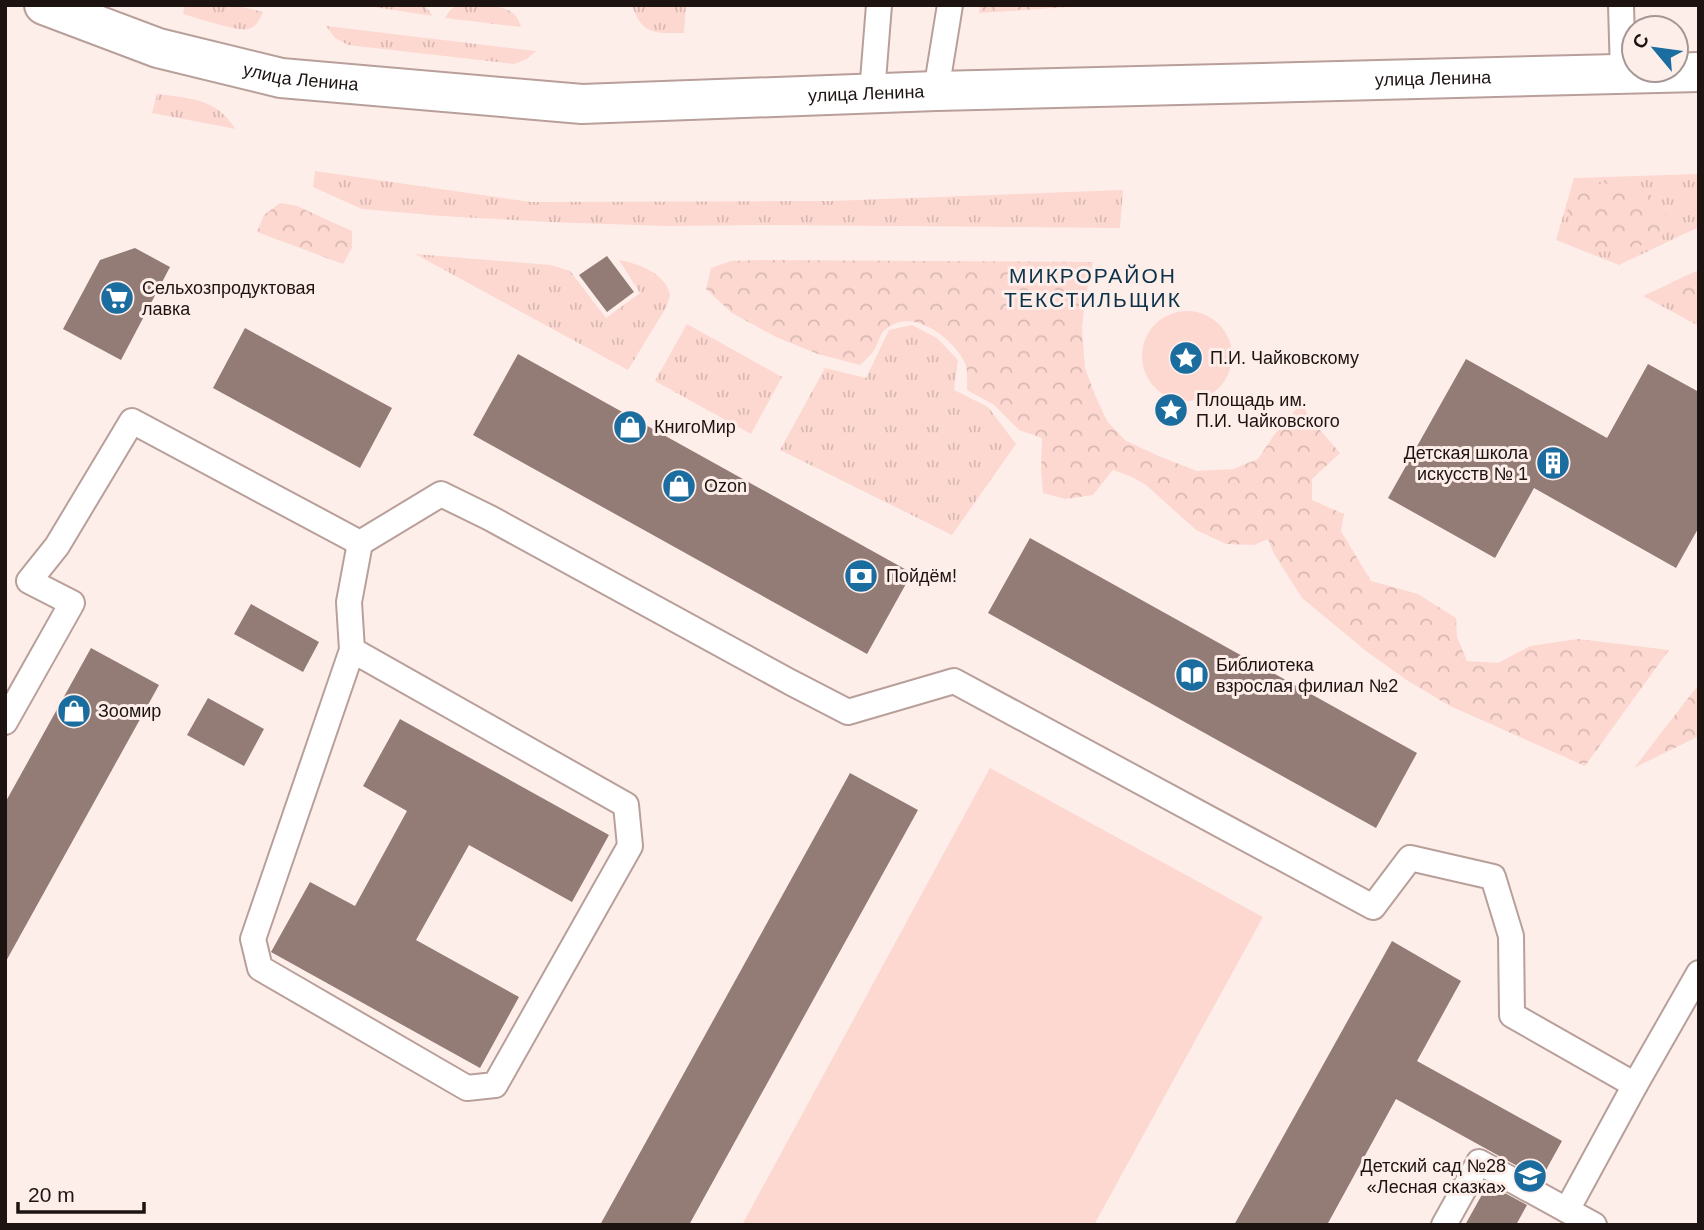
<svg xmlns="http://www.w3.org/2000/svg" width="1704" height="1230" font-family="Arial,sans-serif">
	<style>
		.grass { fill: url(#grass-tufts) }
		.forest { fill: url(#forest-crowns) }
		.park { fill: #fdd8d1 }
		.building { fill: #937b76 }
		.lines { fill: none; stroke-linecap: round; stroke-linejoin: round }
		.service-casing { stroke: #b89f9a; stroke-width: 28 }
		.tertiary-casing { stroke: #b89f9a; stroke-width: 42 }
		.service { stroke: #fff; stroke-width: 24 }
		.tertiary { stroke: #fff; stroke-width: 38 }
		.labels { text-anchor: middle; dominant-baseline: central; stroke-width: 6; stroke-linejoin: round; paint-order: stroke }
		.street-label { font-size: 18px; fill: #1d1412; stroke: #feeeea }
		.poi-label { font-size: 18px; fill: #1d1412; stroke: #feeeea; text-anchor: start }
		.quarter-label { font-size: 21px; letter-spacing: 2px; fill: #0c324a; stroke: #feeeea }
	</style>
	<defs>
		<pattern id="grass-tufts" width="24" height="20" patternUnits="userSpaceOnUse" patternTransform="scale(1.75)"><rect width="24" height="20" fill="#fdd8d1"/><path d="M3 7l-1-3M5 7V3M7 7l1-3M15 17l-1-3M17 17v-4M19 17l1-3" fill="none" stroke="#d8b8b2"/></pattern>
		<pattern id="forest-crowns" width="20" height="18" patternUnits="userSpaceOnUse" patternTransform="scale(1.75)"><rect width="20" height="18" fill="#fdd8d1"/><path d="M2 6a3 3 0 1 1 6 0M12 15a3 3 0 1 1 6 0" fill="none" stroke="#d8b8b2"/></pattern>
	</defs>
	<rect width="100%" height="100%" fill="#feeeea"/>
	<g class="grass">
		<path d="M185,5h49l29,7c-3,7 -6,14 -14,17 -11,3 -52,-11 -66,-15z"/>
		<polygon points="361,5 424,5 433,16"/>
		<path d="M457,5c22,0 58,-5 64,22l-76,-9 5,-8z"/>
		<path d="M632,5h54l-2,28c-28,0 -42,3 -52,-28z"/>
		<polygon points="326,26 536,51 527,59 514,64 348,45 335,38"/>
		<path d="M157,94c22,3 52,4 68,22 4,3 7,9 11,13l-84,-16z"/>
		<polygon points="315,171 531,202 830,201 1123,190 1120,228 771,225 665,226 548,222 442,216 362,209 313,187"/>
		<polygon points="1699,174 1699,227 1619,265 1556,240 1574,178"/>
		<path d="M415,254l136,11 19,6 36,47 34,-25 -21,-33c18,3 47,13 51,35 0,1 -3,10 -3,11l-39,64z"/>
		<polygon points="1699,270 1699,326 1643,296"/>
		<polygon points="687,324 782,377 751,434 655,381"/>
		<polygon points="912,325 937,338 958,360 954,390 988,407 1016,444 952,535 780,450 825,368 866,378 889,330"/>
	</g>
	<g class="forest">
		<polygon points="980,5 1100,5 979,13"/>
		<path d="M1608,181c34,5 40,5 59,36l-5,21 -26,9 -35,5 -29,-16 -6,-33 22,-15z"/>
		<polygon points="280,203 297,206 352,231 352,248 343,264 257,232 264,215"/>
		<path d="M762,260l331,2 -8,37 -3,29 3,40 10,27 12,26 19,20 35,16 36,14 36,-2 25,-10 16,-24 27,-32 11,18 28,32 -28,26v21l32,14 -3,17 30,50 47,13 38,24 1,19 10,24 31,2 32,-17 48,-7 91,11 -84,116 -135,-60 -42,-25 -42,-30 -64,-53 -28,-44 -6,-15 -14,6 -28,-1 -30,-14 -50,-45 -14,-8 -19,-7 -20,25 -28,4 -22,-6 -2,-23 1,-32 -23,-8 -25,-25 -27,-15c0,-9 1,-20 -2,-27 -10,-22 -46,-51 -71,-39 -19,10 -12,17 -22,29 -3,4 -8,8 -12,12l-42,-11 -42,-17 -44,-24 -26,-24 5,-21 20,-7z"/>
		<polygon points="1699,270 1699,319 1670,283"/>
		<polygon points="1699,684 1699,736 1634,768"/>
	</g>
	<g class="park">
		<circle cx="1187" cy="356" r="45"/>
		<polygon points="990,768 1263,917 1094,1225 742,1225"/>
	</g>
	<g class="building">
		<polygon points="135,248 170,267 121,360 63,329 100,260"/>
		<polygon points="607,256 634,292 607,312 579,275"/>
		<polygon points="245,328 392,408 360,468 213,388"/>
		<polygon points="518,354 912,573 867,654 473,435"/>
		<polygon points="1466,359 1607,438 1648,364 1699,392 1699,527 1676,568 1534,488 1495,558 1388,498"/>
		<polygon points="1030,538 1417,753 1376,828 988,613"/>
		<polygon points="251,604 319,642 303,672 234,634"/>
		<polygon points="91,648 159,685 5,963 5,803"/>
		<polygon points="208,698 264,729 244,766 187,735"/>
		<polygon points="400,719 609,835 572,902 469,845 416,940 519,997 480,1068 271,952 310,882 355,906 407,811 363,786"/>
		<polygon points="850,773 918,810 689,1225 600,1225"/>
		<polygon points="1392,941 1461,981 1417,1061 1562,1141 1541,1179 1396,1099 1327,1225 1234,1225"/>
		<polygon points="1488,1184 1527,1205 1516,1225 1465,1225"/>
	</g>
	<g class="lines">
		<g class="service-casing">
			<g id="service">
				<polyline points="1621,5 1623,74"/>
				<polyline points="936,91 950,5"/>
				<polyline points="872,93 879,5"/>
				<polyline points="352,650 626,805 630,846 495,1085 467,1088 260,968 253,939 352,650 349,602 360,543"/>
				<polyline points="5,722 72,603 29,581 57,546 132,421 360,543 441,494 490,518 790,682 848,712 954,681 1373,907 1410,858 1493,877 1511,936 1512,1015 1635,1085 1699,973"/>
				<polyline points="1567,1210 1635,1085"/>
				<polyline points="1444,1225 1479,1162 1594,1225"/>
			</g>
		</g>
		<g class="tertiary-casing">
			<g id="tertiary">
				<path id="s1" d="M44,5l114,43 123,30 301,26 354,-13 763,-19"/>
			</g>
		</g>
		<use href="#service" class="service"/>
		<use href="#tertiary" class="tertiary"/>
	</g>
	<defs>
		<g id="supermarket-disc" transform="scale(1.75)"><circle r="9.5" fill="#1c6d9f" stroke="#feeeea"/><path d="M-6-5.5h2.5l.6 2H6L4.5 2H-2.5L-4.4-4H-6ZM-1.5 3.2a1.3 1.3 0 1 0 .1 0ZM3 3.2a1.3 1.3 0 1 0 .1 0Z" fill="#fff"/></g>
		<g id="sight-disc" transform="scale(1.75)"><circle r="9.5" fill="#1c6d9f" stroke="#feeeea"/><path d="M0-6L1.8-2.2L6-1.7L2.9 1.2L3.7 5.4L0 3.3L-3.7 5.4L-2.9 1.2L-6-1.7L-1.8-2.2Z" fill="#fff"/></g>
		<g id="shop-disc" transform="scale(1.75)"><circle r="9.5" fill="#1c6d9f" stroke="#feeeea"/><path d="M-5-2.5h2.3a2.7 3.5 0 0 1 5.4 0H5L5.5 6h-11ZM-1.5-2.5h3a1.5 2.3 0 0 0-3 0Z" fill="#fff"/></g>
		<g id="building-disc" transform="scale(1.75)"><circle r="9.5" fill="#1c6d9f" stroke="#feeeea"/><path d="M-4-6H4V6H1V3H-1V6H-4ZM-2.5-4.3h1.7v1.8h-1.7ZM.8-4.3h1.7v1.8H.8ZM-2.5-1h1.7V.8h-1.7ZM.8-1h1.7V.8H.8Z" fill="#fff"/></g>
		<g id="bank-disc" transform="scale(1.75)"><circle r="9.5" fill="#1c6d9f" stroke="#feeeea"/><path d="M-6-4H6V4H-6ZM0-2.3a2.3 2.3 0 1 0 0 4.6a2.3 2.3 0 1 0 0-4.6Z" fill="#fff"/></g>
		<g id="library-disc" transform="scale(1.75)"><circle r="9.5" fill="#1c6d9f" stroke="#feeeea"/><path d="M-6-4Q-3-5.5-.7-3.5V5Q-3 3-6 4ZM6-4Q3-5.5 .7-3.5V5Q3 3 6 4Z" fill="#fff"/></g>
		<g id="school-disc" transform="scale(1.75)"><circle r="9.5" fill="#1c6d9f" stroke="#feeeea"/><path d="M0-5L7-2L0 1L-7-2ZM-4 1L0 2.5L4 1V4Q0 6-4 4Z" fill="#fff"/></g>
	</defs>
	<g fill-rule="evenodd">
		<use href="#supermarket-disc" x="117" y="298"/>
		<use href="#sight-disc" x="1186" y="358"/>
		<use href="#sight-disc" x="1171" y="410"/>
		<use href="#shop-disc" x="630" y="427"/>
		<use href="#building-disc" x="1553" y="463"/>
		<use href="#shop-disc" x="679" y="486"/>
		<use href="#bank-disc" x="861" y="576"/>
		<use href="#library-disc" x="1192" y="675"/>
		<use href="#shop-disc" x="74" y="711"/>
		<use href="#school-disc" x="1530" y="1176"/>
	</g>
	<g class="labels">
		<g class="street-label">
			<text stroke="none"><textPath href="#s1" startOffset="268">улица Ленина</textPath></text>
			<text stroke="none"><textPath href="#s1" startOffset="1402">улица Ленина</textPath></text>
			<text stroke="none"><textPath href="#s1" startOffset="835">улица Ленина</textPath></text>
		</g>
		<g class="poi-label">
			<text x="142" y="288">Сельхозпродуктовая<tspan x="142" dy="21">лавка</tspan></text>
			<text x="1210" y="358">П.И. Чайковскому</text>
			<text x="1196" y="400">Площадь им.<tspan x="1196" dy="21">П.И. Чайковского</tspan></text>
			<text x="654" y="427">КнигоМир</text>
			<text x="1528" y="453" text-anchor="end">Детская школа<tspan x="1528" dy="21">искусств № 1</tspan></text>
			<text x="704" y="486">Ozon</text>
			<text x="886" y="576">Пойдём!</text>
			<text x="1216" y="665">Библиотека<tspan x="1216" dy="21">взрослая филиал №2</tspan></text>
			<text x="98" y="711">Зоомир</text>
			<text x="1506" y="1166" text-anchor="end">Детский сад №28<tspan x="1506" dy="21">«Лесная сказка»</tspan></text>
		</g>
		<g class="quarter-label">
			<text x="1093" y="275">МИКРОРАЙОН<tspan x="1093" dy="24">ТЕКСТИЛЬЩИК</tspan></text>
		</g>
	</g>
	<rect width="1704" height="1230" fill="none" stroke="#1d1412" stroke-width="14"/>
	<g transform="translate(1655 49) rotate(299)"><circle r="33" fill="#feeeea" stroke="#a49794" stroke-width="2"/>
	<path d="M0-5L12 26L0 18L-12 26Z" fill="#1c6d9f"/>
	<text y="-10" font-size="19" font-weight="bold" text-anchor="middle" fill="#1d1412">С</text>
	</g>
	<path d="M18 1202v10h126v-10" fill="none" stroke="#1d1412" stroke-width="3.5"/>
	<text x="28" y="1202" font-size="21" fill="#1d1412" stroke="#feeeea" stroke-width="5" paint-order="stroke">20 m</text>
</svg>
